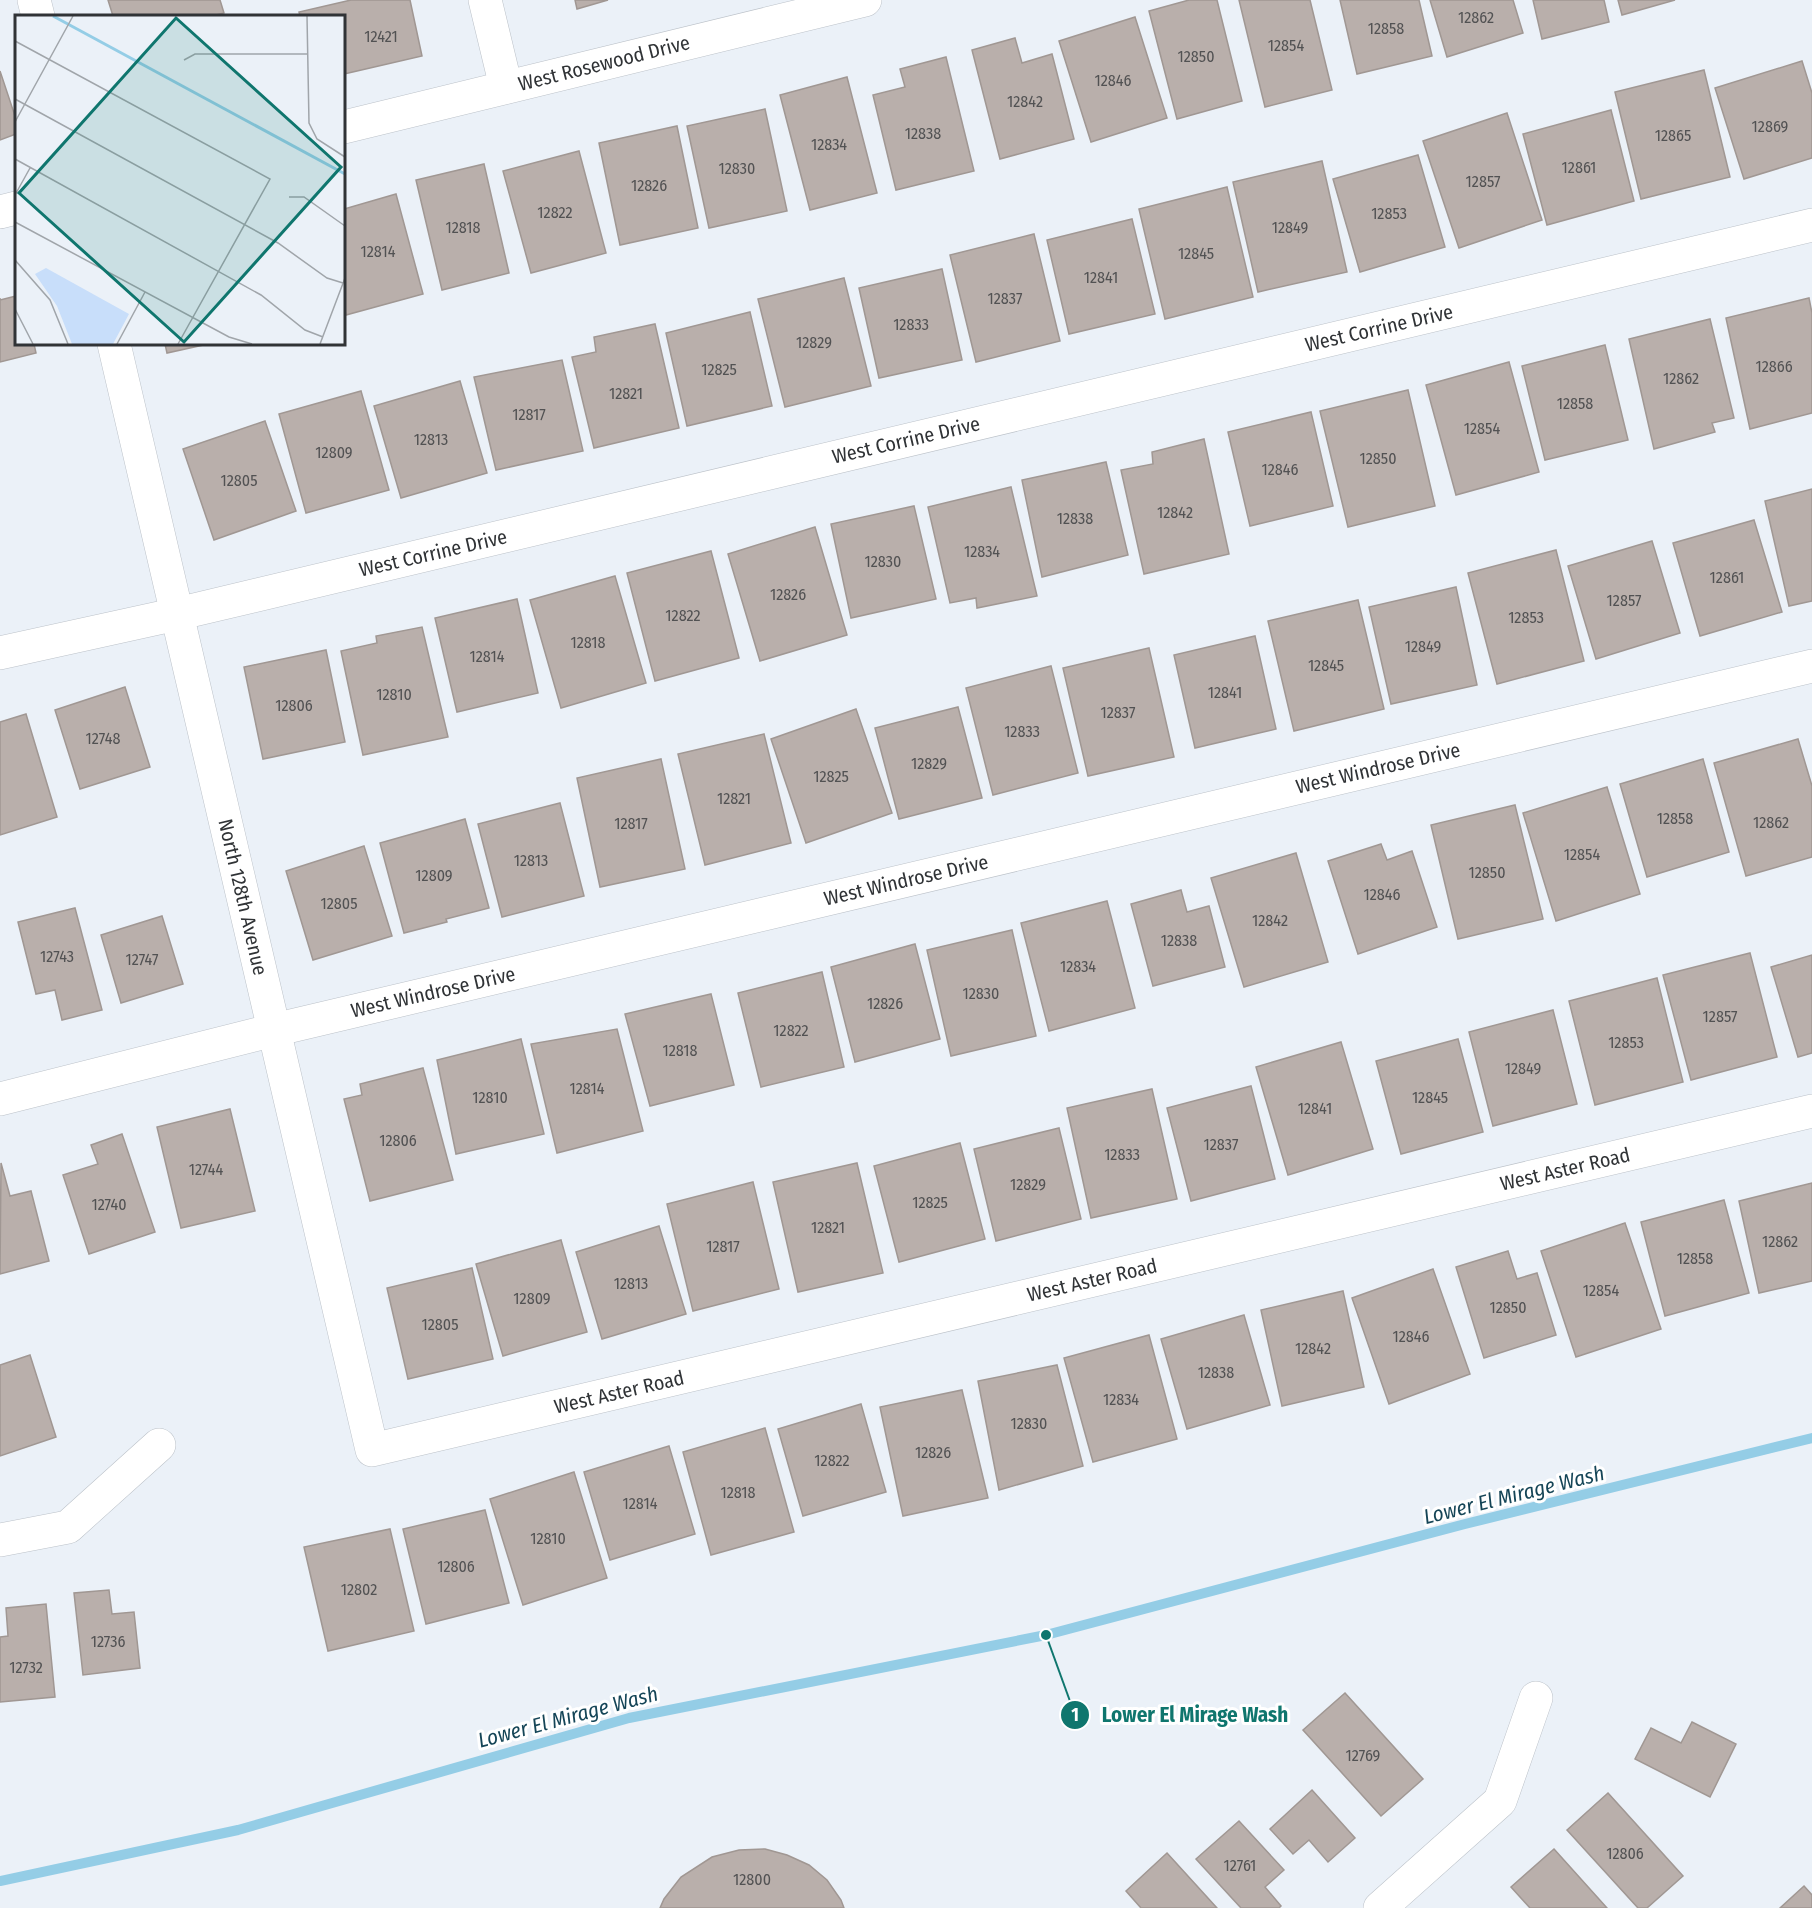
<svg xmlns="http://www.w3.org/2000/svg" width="1812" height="1908" font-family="'Fira Sans Condensed',sans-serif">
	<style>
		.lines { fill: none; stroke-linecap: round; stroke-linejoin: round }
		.stream { stroke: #94cde6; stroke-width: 10 }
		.building { fill: #b9afab; stroke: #a09793; stroke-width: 1.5 }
		.minor-casing { stroke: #bcc2c9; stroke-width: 34 }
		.minor { stroke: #fff; stroke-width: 33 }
		.labels { text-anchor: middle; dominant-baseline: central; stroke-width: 6; stroke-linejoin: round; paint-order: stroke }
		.number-label { font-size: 16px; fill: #525253 }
		.street-label { font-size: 20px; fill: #303336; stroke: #fff }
		.water-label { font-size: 21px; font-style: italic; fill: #154557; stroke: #fff }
		.inset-river { fill: none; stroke: #94cde6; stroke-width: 3 }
		.inset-road { fill: none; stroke: #a0a5aa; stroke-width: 1.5 }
		.view { fill: #0f766e; fill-opacity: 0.15; stroke: #0f766e; stroke-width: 3 }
		.inset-edge { fill: none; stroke: #303336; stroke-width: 3 }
		.leader { fill: none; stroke: #0f766e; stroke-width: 2 }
		.callout-dot { fill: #0f766e; stroke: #fff; stroke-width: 2 }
		.mark-label { font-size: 18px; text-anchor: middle; font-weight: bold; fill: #fff }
		.callout-label { font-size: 21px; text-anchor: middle; font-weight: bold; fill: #0f766e; stroke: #fff; stroke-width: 6; stroke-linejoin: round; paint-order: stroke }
	</style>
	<rect width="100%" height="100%" fill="#ebf1f8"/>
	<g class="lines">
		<polyline class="stream" points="0,1881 238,1830 629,1718 1046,1635 1465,1524 1812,1438"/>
	</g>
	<g class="building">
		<polygon points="108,0 220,0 224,13 212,16 113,16"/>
		<polygon points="351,0 410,0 422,56 344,74 344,16 300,16 299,12"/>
		<polygon points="575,0 608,0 577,9"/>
		<polygon points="1189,0 1217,0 1242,101 1177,119 1149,11"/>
		<polygon points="1239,0 1310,0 1332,90 1265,107"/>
		<polygon points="1340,0 1419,0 1432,56 1357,74"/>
		<polygon points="1430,0 1513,0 1523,33 1447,57"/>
		<polygon points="1533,0 1604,0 1609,22 1542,39"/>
		<polygon points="1618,0 1675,0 1622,15"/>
		<polygon points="1135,17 1167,118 1091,142 1059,41"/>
		<polygon points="1015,38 1022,63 1052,54 1074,139 1000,159 972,50"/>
		<polygon points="946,57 974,171 896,190 873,95 905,87 900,69"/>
		<polygon points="1802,61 1812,93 1812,158 1744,179 1715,88"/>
		<polygon points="1704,70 1730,177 1641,199 1615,92"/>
		<polygon points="0,71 16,119 16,134 0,140"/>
		<polygon points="847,77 877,193 810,210 780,95"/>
		<polygon points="765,109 787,211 709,228 687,126"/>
		<polygon points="1611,110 1634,201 1547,225 1523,134"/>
		<polygon points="1507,113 1542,220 1459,248 1423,141"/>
		<polygon points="677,126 698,228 620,245 599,143"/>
		<polygon points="579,151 606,253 531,273 503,171"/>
		<polygon points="1418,155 1445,247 1360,272 1333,179"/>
		<polygon points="1322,161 1347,272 1258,292 1233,182"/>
		<polygon points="484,164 509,273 442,290 416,180"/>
		<polygon points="1227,187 1253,297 1165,319 1139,209"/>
		<polygon points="396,194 423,294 346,315 344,306 344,209"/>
		<polygon points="1132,219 1155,314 1069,334 1047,240"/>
		<polygon points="1034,234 1060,341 976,362 950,255"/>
		<polygon points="942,269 962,360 879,378 859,288"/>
		<polygon points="844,278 871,386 785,407 758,299"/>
		<polygon points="16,296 16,344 34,344 36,353 0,362 0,298 0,300"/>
		<polygon points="1809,298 1812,313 1812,413 1750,429 1726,318"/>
		<polygon points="750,312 772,406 687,426 666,333"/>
		<polygon points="1710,319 1734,418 1712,423 1715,432 1654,449 1629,339"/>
		<polygon points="655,324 679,428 594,448 572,357 596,352 594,337"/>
		<polygon points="165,344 208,344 167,353"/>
		<polygon points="1605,345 1628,440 1545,460 1522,366"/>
		<polygon points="562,360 583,451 496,470 474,377"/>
		<polygon points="1509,362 1539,472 1456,495 1426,385"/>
		<polygon points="460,381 487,473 401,498 374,406"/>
		<polygon points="1408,390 1435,506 1348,527 1320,411"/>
		<polygon points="361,391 389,490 306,513 279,414"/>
		<polygon points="1311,412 1333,506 1250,526 1228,432"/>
		<polygon points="265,421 296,511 214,540 183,449"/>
		<polygon points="1204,439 1229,554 1144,574 1121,470 1153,464 1152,452"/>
		<polygon points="1106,462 1128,555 1042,577 1022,480"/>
		<polygon points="1011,487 1037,596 977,608 976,598 950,603 928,507"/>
		<polygon points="1812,489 1812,601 1789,606 1765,501"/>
		<polygon points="914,506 936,599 851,618 831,524"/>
		<polygon points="1754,520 1782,612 1700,636 1673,543"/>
		<polygon points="815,527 847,635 760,661 728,554"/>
		<polygon points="1652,541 1680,633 1596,659 1568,566"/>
		<polygon points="1556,550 1584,661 1497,684 1468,573"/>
		<polygon points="711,551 739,658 655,681 627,573"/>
		<polygon points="615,576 646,683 561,708 530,600"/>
		<polygon points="1456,587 1477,685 1391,704 1369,607"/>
		<polygon points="517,599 538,693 457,712 435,618"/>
		<polygon points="1358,600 1384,709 1294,731 1268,621"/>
		<polygon points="422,627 448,737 363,755 341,651 377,643 376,636"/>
		<polygon points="1255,636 1276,729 1195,748 1174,655"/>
		<polygon points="1149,648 1174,757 1088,776 1063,668"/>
		<polygon points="326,650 345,742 263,759 244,667"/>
		<polygon points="1051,666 1078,773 993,795 966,688"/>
		<polygon points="125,687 150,767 80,789 55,710"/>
		<polygon points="958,707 982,798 899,819 875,728"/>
		<polygon points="856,709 892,813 806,843 771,739"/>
		<polygon points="26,714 57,817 0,835 0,722"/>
		<polygon points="764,734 791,843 705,865 678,754"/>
		<polygon points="1798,739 1812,786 1812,857 1746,876 1714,763"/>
		<polygon points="661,759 685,869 600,887 577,778"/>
		<polygon points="1703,759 1729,852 1647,877 1620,784"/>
		<polygon points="1607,787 1640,894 1556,921 1523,813"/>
		<polygon points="560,803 584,896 502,917 478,824"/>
		<polygon points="1515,805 1543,919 1458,939 1431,825"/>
		<polygon points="465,819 489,908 446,919 447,922 404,933 380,843"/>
		<polygon points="1381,844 1387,860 1412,851 1437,927 1358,954 1328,861"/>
		<polygon points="364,846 392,936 313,960 286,871"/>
		<polygon points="1296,853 1328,962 1244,987 1211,878"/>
		<polygon points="1181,890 1187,912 1209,906 1225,967 1153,986 1131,904"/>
		<polygon points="1107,901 1135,1008 1049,1031 1021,923"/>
		<polygon points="75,908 102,1010 62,1020 55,990 36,994 18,922"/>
		<polygon points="162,916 183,984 121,1003 101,935"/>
		<polygon points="1012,930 1036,1036 951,1056 927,950"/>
		<polygon points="915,944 940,1039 855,1062 831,967"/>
		<polygon points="1750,953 1777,1057 1691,1080 1663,975"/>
		<polygon points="1812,955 1812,1053 1798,1057 1771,967"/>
		<polygon points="822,972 844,1067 761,1087 738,993"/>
		<polygon points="1657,978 1683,1082 1595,1105 1569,1001"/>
		<polygon points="711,994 734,1085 650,1106 625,1014"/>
		<polygon points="1553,1010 1577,1104 1493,1126 1469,1032"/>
		<polygon points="617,1029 643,1131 557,1153 531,1044"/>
		<polygon points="521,1039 544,1134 456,1154 437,1060"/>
		<polygon points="1458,1039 1483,1132 1401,1154 1376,1061"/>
		<polygon points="1341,1042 1373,1149 1288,1175 1256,1067"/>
		<polygon points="423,1068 453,1180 370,1201 344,1099 362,1095 360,1084"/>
		<polygon points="1251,1086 1275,1179 1191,1201 1167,1108"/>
		<polygon points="1152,1089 1177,1199 1091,1218 1067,1108"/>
		<polygon points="230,1109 255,1211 181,1228 157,1127"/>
		<polygon points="1059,1128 1081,1219 996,1241 974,1149"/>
		<polygon points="122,1134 155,1232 89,1254 63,1175 98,1164 91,1145"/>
		<polygon points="960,1143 985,1239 899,1262 874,1166"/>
		<polygon points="1,1163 10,1196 31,1191 49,1261 0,1274"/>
		<polygon points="857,1163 883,1273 798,1292 773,1182"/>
		<polygon points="753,1182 779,1289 693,1311 667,1204"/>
		<polygon points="1812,1183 1812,1281 1759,1293 1739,1201"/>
		<polygon points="1724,1200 1749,1293 1665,1316 1641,1222"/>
		<polygon points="1625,1223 1661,1329 1576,1357 1541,1251"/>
		<polygon points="659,1226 686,1314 602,1339 576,1252"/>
		<polygon points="561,1240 587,1332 503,1356 476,1264"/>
		<polygon points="1508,1251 1517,1279 1537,1273 1556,1335 1484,1358 1456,1267"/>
		<polygon points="472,1268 493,1359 408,1379 387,1288"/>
		<polygon points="1433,1269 1470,1374 1389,1404 1352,1298"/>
		<polygon points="1343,1291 1364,1387 1282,1406 1261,1310"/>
		<polygon points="1244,1315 1270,1405 1187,1429 1161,1339"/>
		<polygon points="1149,1335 1177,1439 1093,1462 1064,1358"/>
		<polygon points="30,1355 56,1437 0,1456 0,1365"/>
		<polygon points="1057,1365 1083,1466 999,1490 978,1381"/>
		<polygon points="962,1390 988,1498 903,1516 880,1407"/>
		<polygon points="861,1404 886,1492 803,1516 778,1429"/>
		<polygon points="765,1428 794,1532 711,1555 683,1452"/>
		<polygon points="669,1446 695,1534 610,1560 584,1472"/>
		<polygon points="574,1472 607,1578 523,1605 490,1499"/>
		<polygon points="485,1510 509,1603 426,1624 403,1529"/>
		<polygon points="390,1529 414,1631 328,1651 304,1547"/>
		<polygon points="109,1590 112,1614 134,1612 140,1668 83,1675 74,1593"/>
		<polygon points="46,1604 55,1697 0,1702 0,1637 8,1636 6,1608"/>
		<polygon points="1345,1693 1423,1779 1381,1816 1303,1730"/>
		<polygon points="1692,1722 1736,1744 1710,1797 1635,1759 1651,1728 1681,1743"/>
		<polygon points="1312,1790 1355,1838 1328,1862 1309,1840 1293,1854 1270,1829"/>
		<polygon points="1608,1793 1683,1876 1647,1908 1638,1908 1567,1830"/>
		<polygon points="1239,1821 1284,1870 1265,1887 1281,1906 1279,1908 1241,1908 1196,1859"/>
		<polygon points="765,1849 787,1855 809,1865 827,1880 841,1900 844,1908 660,1908 664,1899 681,1877 712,1857 739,1850"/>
		<polygon points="1554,1849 1607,1908 1530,1908 1511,1887"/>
		<polygon points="1167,1853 1217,1908 1141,1908 1126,1891"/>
		<polygon points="1804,1886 1812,1895 1812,1908 1780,1908"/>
	</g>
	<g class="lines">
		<g class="minor-casing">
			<g id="minor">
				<polyline points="34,0 38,16"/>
				<polyline points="485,0 506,87"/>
				<polyline points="344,127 865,0"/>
				<polyline points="0,212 16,208"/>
				<polyline points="114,344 372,1450 1812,1111"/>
				<polyline points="0,653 177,614 1812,225"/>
				<polyline points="0,1099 274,1030 1812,666"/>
				<polyline points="0,1540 68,1527 159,1445"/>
				<polyline points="1380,1908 1500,1801 1536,1698"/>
			</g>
		</g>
		<use href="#minor" class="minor"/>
	</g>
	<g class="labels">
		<g class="number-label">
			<text x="1476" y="17">12862</text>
			<text x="1386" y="28">12858</text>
			<text x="381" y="36">12421</text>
			<text x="1286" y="45">12854</text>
			<text x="1196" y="56">12850</text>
			<text x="1113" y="80">12846</text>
			<text x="1025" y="101">12842</text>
			<text x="1770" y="126">12869</text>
			<text x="923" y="133">12838</text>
			<text x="1673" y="135">12865</text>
			<text x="829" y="144">12834</text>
			<text x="1579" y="167">12861</text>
			<text x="737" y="168">12830</text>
			<text x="1483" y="181">12857</text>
			<text x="649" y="185">12826</text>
			<text x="555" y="212">12822</text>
			<text x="1389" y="213">12853</text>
			<text x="463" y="227">12818</text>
			<text x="1290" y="227">12849</text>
			<text x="378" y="251">12814</text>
			<text x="1196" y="253">12845</text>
			<text x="1101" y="277">12841</text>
			<text x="1005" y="298">12837</text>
			<text x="911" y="324">12833</text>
			<text x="814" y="342">12829</text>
			<text x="1774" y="366">12866</text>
			<text x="719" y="369">12825</text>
			<text x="1681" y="378">12862</text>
			<text x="626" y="393">12821</text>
			<text x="1575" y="403">12858</text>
			<text x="529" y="414">12817</text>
			<text x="1482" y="428">12854</text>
			<text x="431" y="439">12813</text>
			<text x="334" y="452">12809</text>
			<text x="1378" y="458">12850</text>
			<text x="1280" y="469">12846</text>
			<text x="239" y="480">12805</text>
			<text x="1175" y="512">12842</text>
			<text x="1075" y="518">12838</text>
			<text x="982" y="551">12834</text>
			<text x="883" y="561">12830</text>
			<text x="1727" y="577">12861</text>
			<text x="788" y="594">12826</text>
			<text x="1624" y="600">12857</text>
			<text x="683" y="615">12822</text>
			<text x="1526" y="617">12853</text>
			<text x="588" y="642">12818</text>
			<text x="1423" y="646">12849</text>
			<text x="487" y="656">12814</text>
			<text x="1326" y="665">12845</text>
			<text x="1225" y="692">12841</text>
			<text x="394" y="694">12810</text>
			<text x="294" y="705">12806</text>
			<text x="1118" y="712">12837</text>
			<text x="1022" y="731">12833</text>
			<text x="103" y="738">12748</text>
			<text x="929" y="763">12829</text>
			<text x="831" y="776">12825</text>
			<text x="734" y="798">12821</text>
			<text x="1675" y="818">12858</text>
			<text x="1771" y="822">12862</text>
			<text x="631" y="823">12817</text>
			<text x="1582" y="854">12854</text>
			<text x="531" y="860">12813</text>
			<text x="1487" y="872">12850</text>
			<text x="434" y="875">12809</text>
			<text x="1382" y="894">12846</text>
			<text x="339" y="903">12805</text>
			<text x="1270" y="920">12842</text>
			<text x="1179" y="940">12838</text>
			<text x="57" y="956">12743</text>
			<text x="142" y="959">12747</text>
			<text x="1078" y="966">12834</text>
			<text x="981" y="993">12830</text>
			<text x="885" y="1003">12826</text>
			<text x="1720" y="1016">12857</text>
			<text x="791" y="1030">12822</text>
			<text x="1626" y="1042">12853</text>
			<text x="680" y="1050">12818</text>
			<text x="1523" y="1068">12849</text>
			<text x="587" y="1088">12814</text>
			<text x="490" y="1097">12810</text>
			<text x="1430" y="1097">12845</text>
			<text x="1315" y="1108">12841</text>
			<text x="398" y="1140">12806</text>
			<text x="1221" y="1144">12837</text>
			<text x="1122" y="1154">12833</text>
			<text x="206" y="1169">12744</text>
			<text x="1028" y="1184">12829</text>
			<text x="930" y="1202">12825</text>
			<text x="109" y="1204">12740</text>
			<text x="828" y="1227">12821</text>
			<text x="1780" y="1241">12862</text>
			<text x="723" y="1246">12817</text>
			<text x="1695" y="1258">12858</text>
			<text x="631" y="1283">12813</text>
			<text x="1601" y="1290">12854</text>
			<text x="532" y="1298">12809</text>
			<text x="1508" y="1307">12850</text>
			<text x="440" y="1324">12805</text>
			<text x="1411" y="1336">12846</text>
			<text x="1313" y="1348">12842</text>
			<text x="1216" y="1372">12838</text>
			<text x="1121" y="1399">12834</text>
			<text x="1029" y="1423">12830</text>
			<text x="933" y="1452">12826</text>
			<text x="832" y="1460">12822</text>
			<text x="738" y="1492">12818</text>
			<text x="640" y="1503">12814</text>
			<text x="548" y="1538">12810</text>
			<text x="456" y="1566">12806</text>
			<text x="359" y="1589">12802</text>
			<text x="108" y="1641">12736</text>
			<text x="26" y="1667">12732</text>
			<text x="1363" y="1755">12769</text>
			<text x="1625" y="1853">12806</text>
			<text x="1240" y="1865">12761</text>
			<text x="752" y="1879">12800</text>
		</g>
		<g class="street-label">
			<text transform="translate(604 63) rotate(-14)">West Rosewood Drive</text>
			<text transform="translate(1379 328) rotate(-13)">West Corrine Drive</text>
			<text transform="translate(906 440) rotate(-13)">West Corrine Drive</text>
			<text transform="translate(433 553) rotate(-13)">West Corrine Drive</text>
			<text transform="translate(1378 768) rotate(-13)">West Windrose Drive</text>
			<text transform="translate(906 880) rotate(-13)">West Windrose Drive</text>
			<text transform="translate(243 897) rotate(77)">North 128th Avenue</text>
			<text transform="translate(433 992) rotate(-13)">West Windrose Drive</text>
			<text transform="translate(1565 1169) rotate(-13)">West Aster Road</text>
			<text transform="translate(1092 1280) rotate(-13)">West Aster Road</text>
			<text transform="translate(619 1392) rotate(-13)">West Aster Road</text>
		</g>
		<g class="water-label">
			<text transform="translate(1514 1495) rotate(-14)">Lower El Mirage Wash</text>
			<text transform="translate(568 1717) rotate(-15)">Lower El Mirage Wash</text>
		</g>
	</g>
	<g transform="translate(15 15)">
		<rect width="330" height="330" fill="#ebf1f8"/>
		<path d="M31,253l83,46 -16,30h-41l-15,-38 -22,-32z" fill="#c8defa"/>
		<path class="inset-river" d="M38,1l292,158"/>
		<path class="inset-road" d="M292,1l2,107 8,16 28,18M0,26l255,138 -92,165M169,45l11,-6h112M0,84l263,144 49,35 16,5M0,107l58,-106M0,144l246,136 44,35 18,7M0,180l15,-27M274,182h15l41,29M0,207l214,115 23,7M0,245l35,40 18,44M0,294l18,35M102,329l28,-52M305,329l25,-66"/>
		<path class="view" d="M161,3l165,149 -157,175 -165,-149z"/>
		<rect width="330" height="330" class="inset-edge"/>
	</g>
	<path class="leader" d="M1046 1635L1075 1715"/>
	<g class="callout-dot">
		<circle cx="1046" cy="1635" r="6"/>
		<circle cx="1075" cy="1715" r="15"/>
	</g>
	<g class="mark-label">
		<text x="1075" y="1721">1</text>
	</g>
	<g class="callout-label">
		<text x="1195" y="1722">Lower El Mirage Wash</text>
	</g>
</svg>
